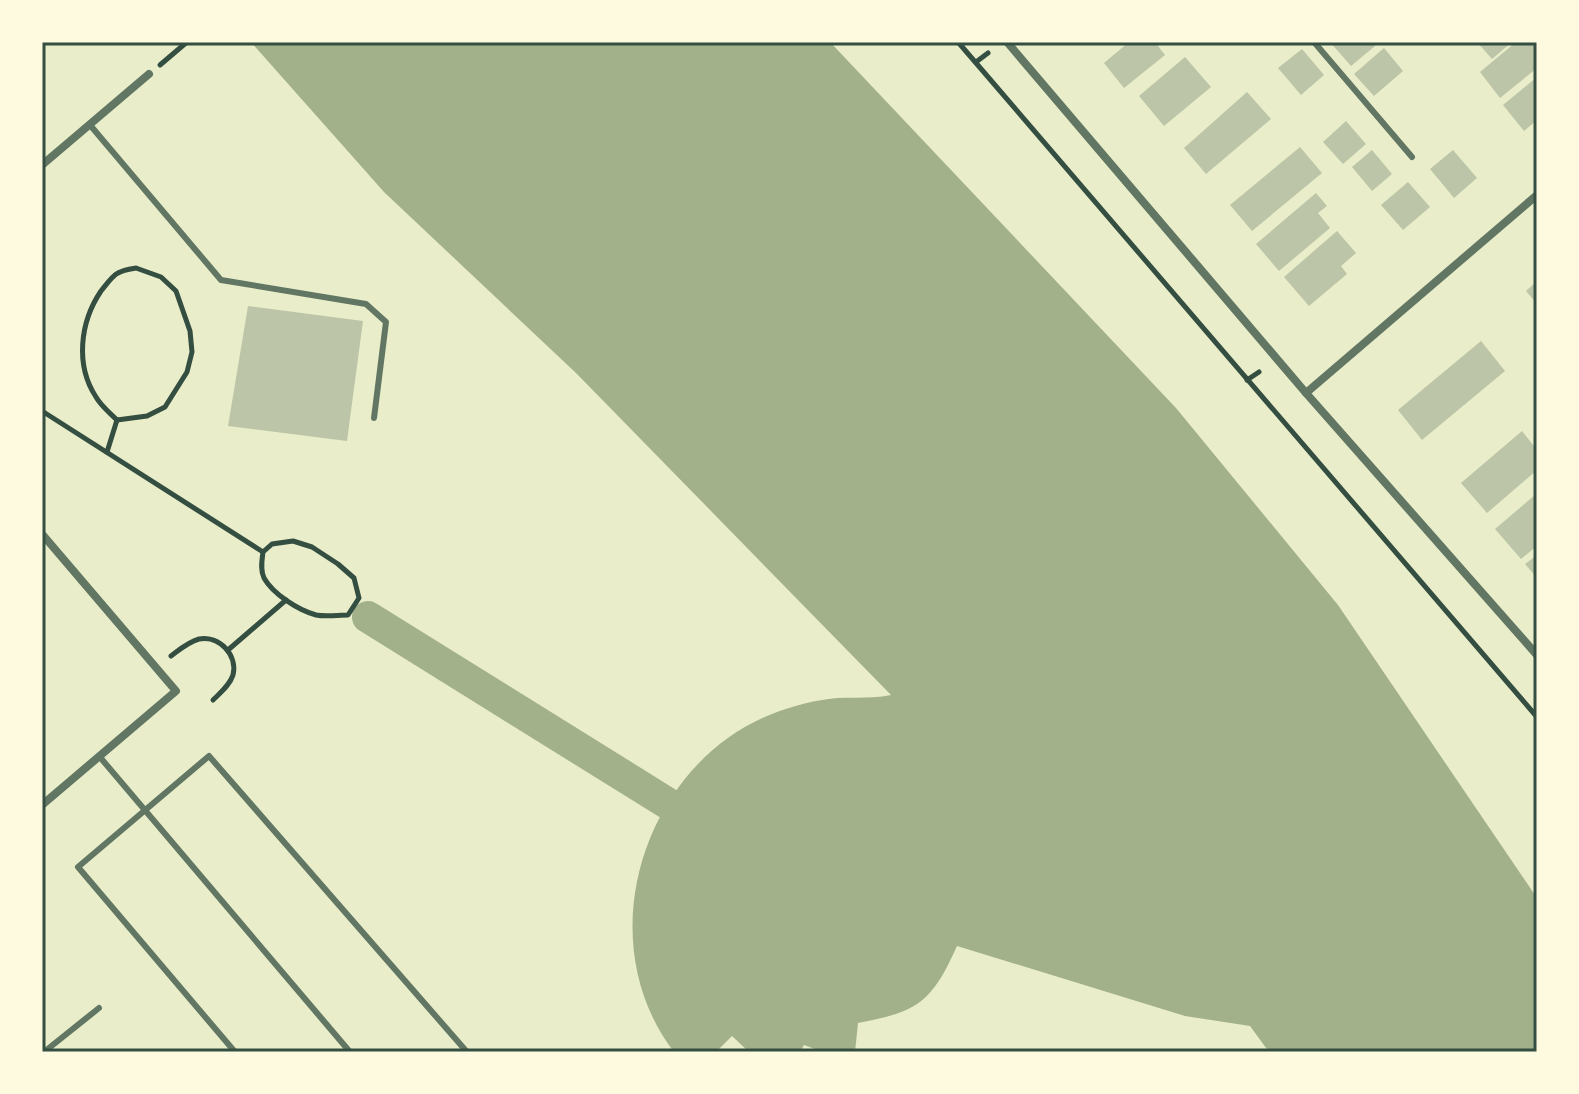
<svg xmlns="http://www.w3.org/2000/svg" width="1579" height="1094" font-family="Lato,sans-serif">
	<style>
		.water { fill: #a3b18a }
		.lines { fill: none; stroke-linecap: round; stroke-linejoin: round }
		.canal { stroke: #a3b18a; stroke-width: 32 }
		.building { fill: #bcc5a7 }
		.path { stroke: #344e41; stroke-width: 5 }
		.service { stroke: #617663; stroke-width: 6 }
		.minor { stroke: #617663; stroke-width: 8 }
		.neatline { fill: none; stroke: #344e41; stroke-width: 3 }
	</style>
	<rect width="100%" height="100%" fill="#e9edc9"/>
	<path class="water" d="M251,42h579l346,366 162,197 199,293v154h-268l-19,-26 -65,-10 -228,-70c-25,56 -39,66 -99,77l-3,29h-32l-19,-7 -4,7h-51l-17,-16 -16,16h-42c-86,-112 -31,-287 98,-338 20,-8 43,-14 65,-16 18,-1 37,1 54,-3l-315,-322 -192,-181z"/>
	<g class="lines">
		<polyline class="canal" points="368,617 667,803"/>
	</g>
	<g class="building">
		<polygon points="1129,42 1155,42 1165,55 1124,88 1104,63"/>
		<polygon points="1330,42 1372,42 1375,46 1351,66"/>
		<polygon points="1477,42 1512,42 1492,59"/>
		<polygon points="1516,42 1537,42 1537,68 1500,98 1480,72"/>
		<polygon points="1384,48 1403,71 1374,96 1354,74"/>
		<polygon points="1302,49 1324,75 1301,95 1278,68"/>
		<polygon points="1185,57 1211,87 1164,126 1139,96"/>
		<polygon points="1537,77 1537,120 1524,131 1503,105"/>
		<polygon points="1247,92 1271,119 1206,174 1184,148"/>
		<polygon points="1346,121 1366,144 1343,164 1323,142"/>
		<polygon points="1300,147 1322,173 1252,231 1230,205"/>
		<polygon points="1372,150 1392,174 1372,191 1352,167"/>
		<polygon points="1453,150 1477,178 1454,198 1430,169"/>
		<polygon points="1408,182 1430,207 1403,230 1381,205"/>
		<polygon points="1316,193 1327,206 1318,213 1330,228 1279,271 1256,244"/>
		<polygon points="1337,231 1356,253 1341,266 1347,274 1309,306 1284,277"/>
		<polygon points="1537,281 1537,304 1526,291"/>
		<polygon points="248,306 363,321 347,441 228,426"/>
		<polygon points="1481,341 1505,371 1422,440 1398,410"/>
		<polygon points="1522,431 1537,450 1537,470 1487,513 1461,483"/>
		<polygon points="1535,495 1537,498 1537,546 1521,559 1495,529"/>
		<polygon points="1537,555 1537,578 1525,564"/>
	</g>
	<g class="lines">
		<g class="path">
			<polyline points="958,42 1537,717"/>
			<polyline points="976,62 988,53"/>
			<polyline points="160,65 187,42"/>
			<path d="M136,268l25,9 15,14 14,40 2,21 -5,20 -22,35 -18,9 -30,4c-7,-7 -16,-14 -21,-23 -21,-32 -16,-75 5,-106 5,-6 11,-15 17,-18 5,-3 12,-4 18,-5z"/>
			<polyline points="1247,380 1259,372"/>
			<polyline points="42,411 263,552"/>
			<polyline points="107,452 117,420"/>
			<path d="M293,541l19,6 26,17 16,14 5,20 -11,17c-10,0 -22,2 -32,0 -18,-5 -43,-21 -52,-37 -4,-8 -2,-18 -1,-26l9,-8z"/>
			<polyline points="228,650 286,600"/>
			<path d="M171,656c8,-6 17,-14 28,-17 20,-4 39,16 34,36 -3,10 -13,18 -20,25"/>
		</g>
		<g class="service">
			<polyline points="1314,42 1412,157"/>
			<polyline points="90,125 221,280 366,304 386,322 374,418"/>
			<polyline points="99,756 350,1052"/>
			<polyline points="44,1052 99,1008"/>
			<polyline points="235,1052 78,867 209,756 467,1052"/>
		</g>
		<g class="minor">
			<polyline points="1007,42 1306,393 1537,655"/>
			<polyline points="42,165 149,74"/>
			<polyline points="1306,393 1537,195"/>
			<polyline points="42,534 176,691 42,805"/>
		</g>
	</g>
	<rect width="1579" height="1094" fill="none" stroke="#fefae0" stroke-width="88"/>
	<rect x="44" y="44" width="1491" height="1006" class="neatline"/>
</svg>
